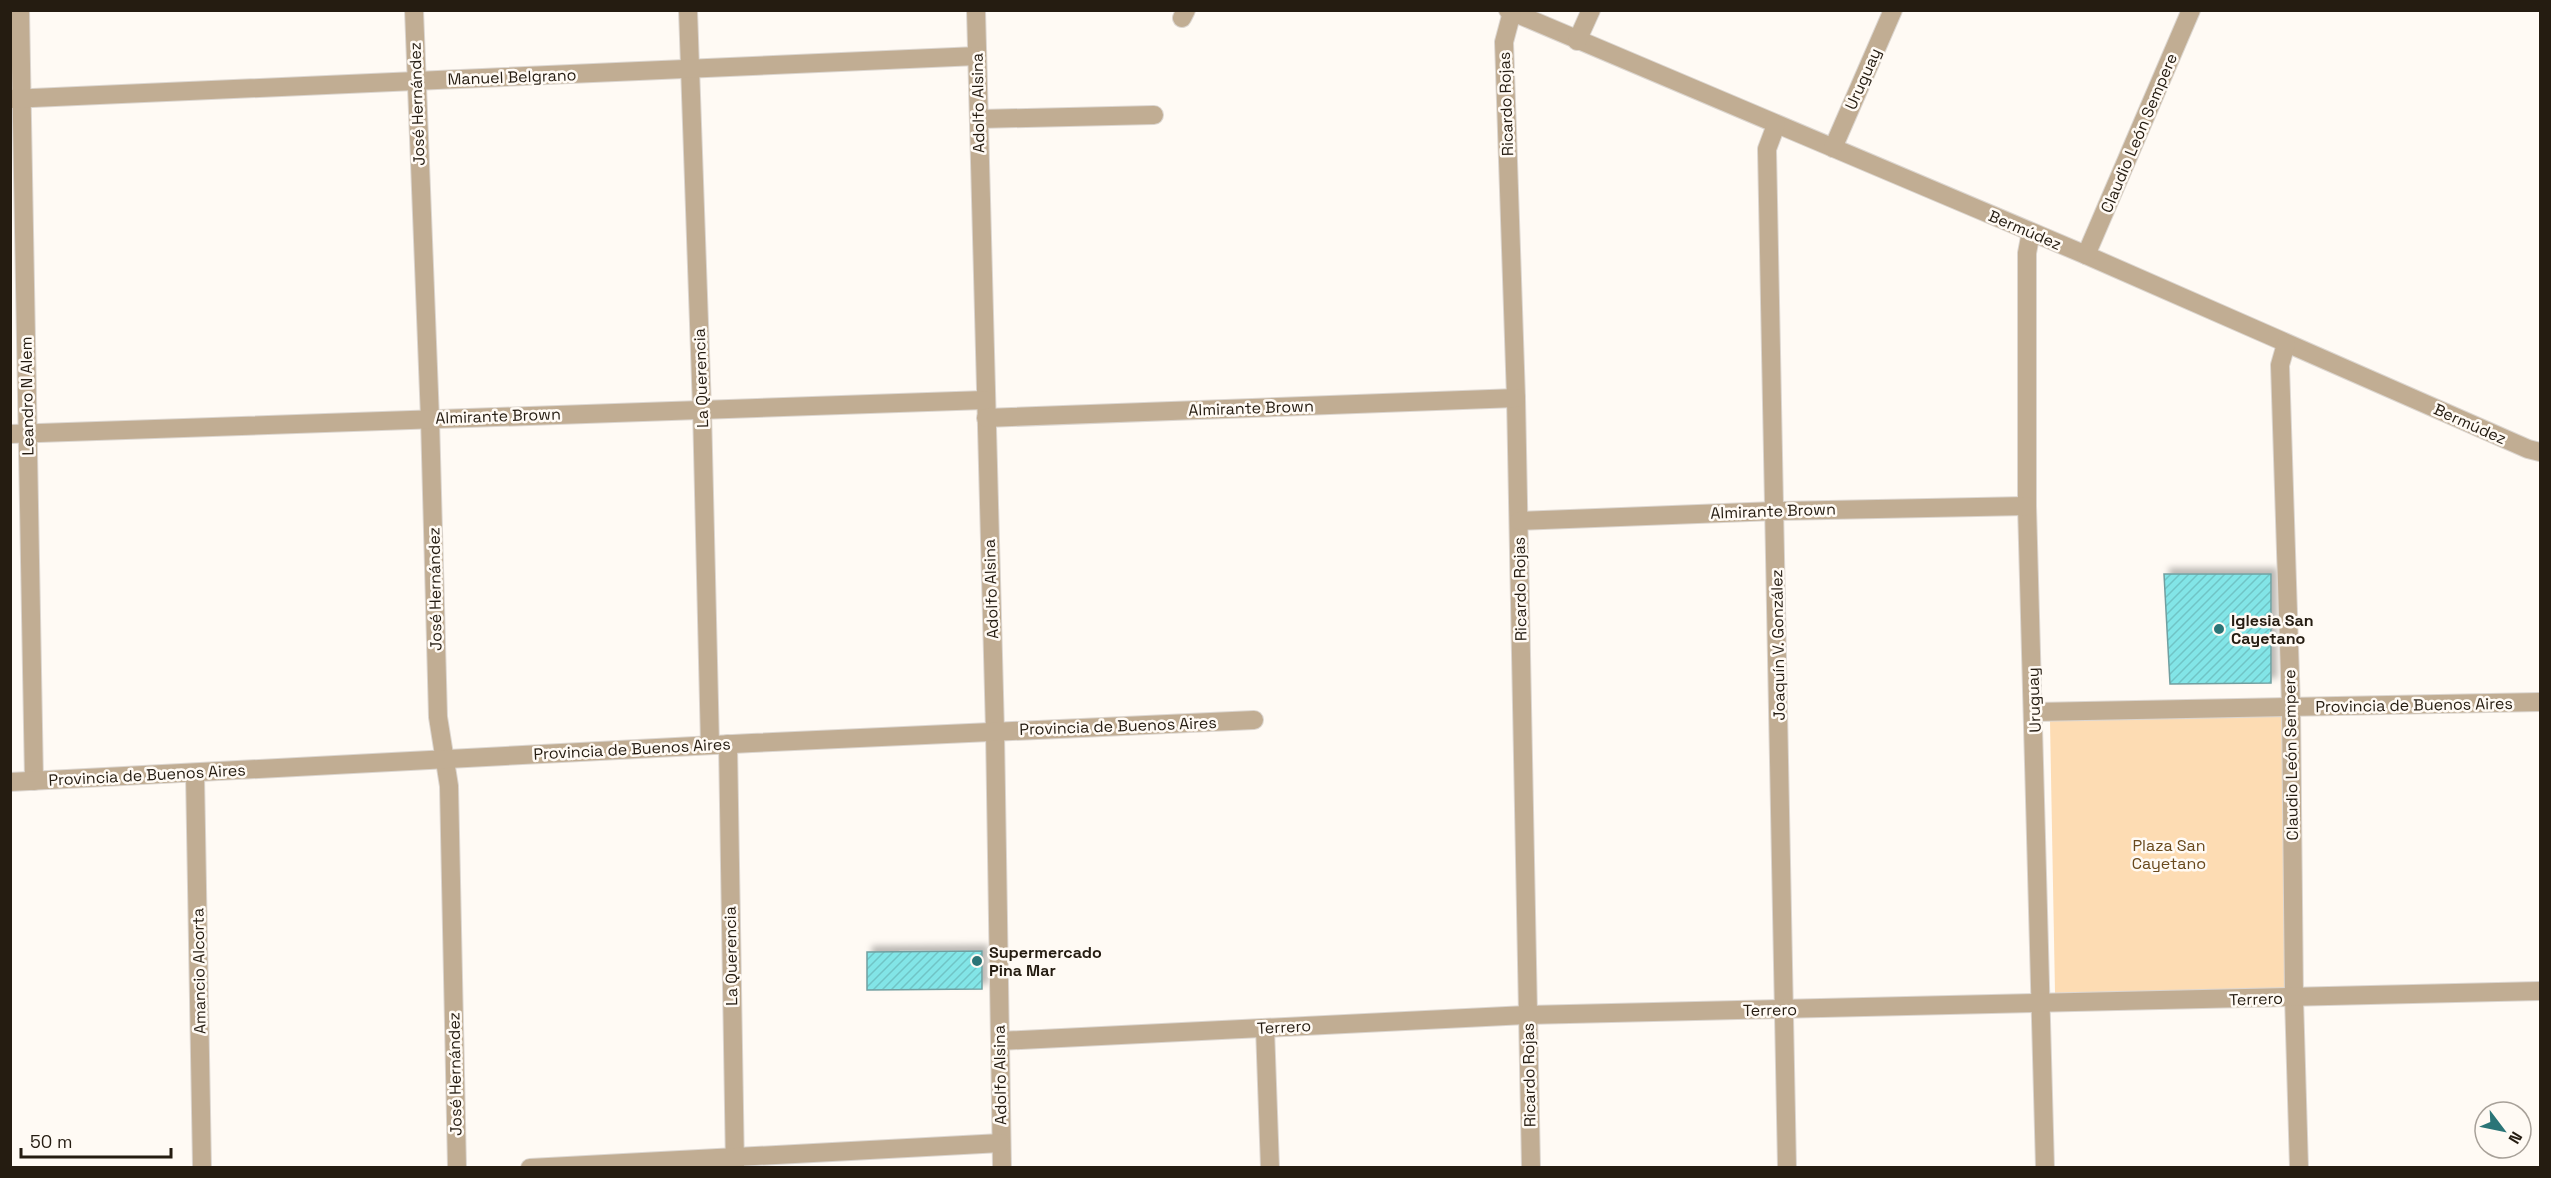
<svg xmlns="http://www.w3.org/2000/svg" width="2551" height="1178" font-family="'Space Grotesk',sans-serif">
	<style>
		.green { fill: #fddcb3 }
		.building { fill: url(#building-hatch); stroke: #719fa0; stroke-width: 1.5; filter: url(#shadow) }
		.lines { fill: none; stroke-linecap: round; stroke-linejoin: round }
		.minor-casing { stroke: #dcd6d0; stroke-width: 20 }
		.minor { stroke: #c1ad93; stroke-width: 18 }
		.poi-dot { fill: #2b7577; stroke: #fffaf4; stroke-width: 2 }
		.labels { text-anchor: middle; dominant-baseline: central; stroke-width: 5; stroke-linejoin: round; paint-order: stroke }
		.street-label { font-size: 16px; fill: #251c11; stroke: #fffaf4 }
		.poi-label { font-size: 16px; font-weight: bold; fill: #251c11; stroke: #fffaf4; text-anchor: start }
		.park-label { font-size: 16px; fill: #69491c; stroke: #fffaf4 }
	</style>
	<defs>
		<pattern id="building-hatch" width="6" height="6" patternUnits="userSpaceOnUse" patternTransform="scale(1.5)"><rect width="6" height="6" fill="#82e5e7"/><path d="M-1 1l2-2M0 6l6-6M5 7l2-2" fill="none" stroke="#70c4c5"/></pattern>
		<filter id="shadow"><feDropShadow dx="5.5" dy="-5.5" stdDeviation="3" flood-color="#0004"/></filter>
	</defs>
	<rect width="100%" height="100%" fill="#fffaf4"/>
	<polygon class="green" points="2284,716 2289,988 2055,993 2050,721"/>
	<g class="building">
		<polygon points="2164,574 2271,574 2271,683 2170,684"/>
		<polygon points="982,951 982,989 867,990 867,952"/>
	</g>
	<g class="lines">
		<g class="minor-casing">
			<g id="minor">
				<polyline points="20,10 34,781"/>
				<polyline points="414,10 430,419 438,717 449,786 457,1168"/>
				<polyline points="688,10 702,409 710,745"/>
				<polyline points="976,10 995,731 1002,1168"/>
				<polyline points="1508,10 2086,255 2528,449 2540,452"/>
				<polyline points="1512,12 1504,42 1516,398 1531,1168"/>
				<polyline points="1182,18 1186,10"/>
				<polyline points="1577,41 1591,10"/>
				<polyline points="10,99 977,56"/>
				<polyline points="979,119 1154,115"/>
				<polyline points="1776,125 1767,149 1787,1168"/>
				<polyline points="1833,148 1893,10"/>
				<polyline points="2031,232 2027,253 2027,506 2045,1168"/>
				<polyline points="2086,255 2191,10"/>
				<polyline points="2286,344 2280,365 2291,707 2294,998 2299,1168"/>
				<polyline points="986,418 1516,398"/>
				<polyline points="10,434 985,400"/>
				<polyline points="1519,521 1775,511 2027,506"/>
				<polyline points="2035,712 2540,702"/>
				<polyline points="728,744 735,1168"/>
				<polyline points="195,774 202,1168"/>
				<polyline points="10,782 752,743 1254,720"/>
				<polyline points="1265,1028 1270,1168"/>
				<polyline points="1000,1041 1527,1015 2540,991"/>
				<polyline points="530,1168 1001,1143"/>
			</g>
		</g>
		<use href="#minor" class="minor"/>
	</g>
	<g class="poi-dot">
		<circle cx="2219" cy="629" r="6"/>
		<circle cx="977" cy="961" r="6"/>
	</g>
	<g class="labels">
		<g class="street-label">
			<text transform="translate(512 77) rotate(-2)">Manuel Belgrano</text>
			<text transform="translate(1863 79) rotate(-66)">Uruguay</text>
			<text transform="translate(978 103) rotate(-91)">Adolfo Alsina</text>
			<text transform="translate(417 104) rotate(-92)">José Hernández</text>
			<text transform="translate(1506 104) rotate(-92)">Ricardo Rojas</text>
			<text transform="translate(2139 133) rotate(-67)">Claudio León Sempere</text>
			<text transform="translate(2025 230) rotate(23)">Bermúdez</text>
			<text transform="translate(701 378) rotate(-92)">La Querencia</text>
			<text transform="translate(27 396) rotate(-91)">Leandro N Alem</text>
			<text transform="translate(1251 408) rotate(-2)">Almirante Brown</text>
			<text transform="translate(498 416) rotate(-2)">Almirante Brown</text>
			<text transform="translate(2470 424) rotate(24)">Bermúdez</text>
			<text transform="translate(1773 511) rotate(-2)">Almirante Brown</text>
			<text transform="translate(435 589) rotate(-91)">José Hernández</text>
			<text transform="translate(991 589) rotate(-92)">Adolfo Alsina</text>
			<text transform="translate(1520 589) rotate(-91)">Ricardo Rojas</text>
			<text transform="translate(1778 645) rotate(-91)">Joaquín V. González</text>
			<text transform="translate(2034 700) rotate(-92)">Uruguay</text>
			<text transform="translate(2414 705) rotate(-1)">Provincia de Buenos Aires</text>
			<text transform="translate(1118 726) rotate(-2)">Provincia de Buenos Aires</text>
			<text transform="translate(632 749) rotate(-3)">Provincia de Buenos Aires</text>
			<text transform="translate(2291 755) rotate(-91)">Claudio León Sempere</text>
			<text transform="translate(147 775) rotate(-3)">Provincia de Buenos Aires</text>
			<text transform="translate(731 956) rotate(-91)">La Querencia</text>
			<text transform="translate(199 971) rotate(-91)">Amancio Alcorta</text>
			<text transform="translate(2256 999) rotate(-2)">Terrero</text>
			<text transform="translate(1770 1010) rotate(-1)">Terrero</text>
			<text transform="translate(1284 1027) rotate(-3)">Terrero</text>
			<text transform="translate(455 1074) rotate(-91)">José Hernández</text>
			<text transform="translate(1000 1075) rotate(-91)">Adolfo Alsina</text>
			<text transform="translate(1529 1075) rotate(-91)">Ricardo Rojas</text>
		</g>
		<g class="poi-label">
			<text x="2231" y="620">Iglesia San<tspan x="2231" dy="18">Cayetano</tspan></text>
			<text x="989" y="952">Supermercado<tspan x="989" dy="18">Pina Mar</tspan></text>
		</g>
		<g class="park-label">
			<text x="2169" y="845">Plaza San<tspan x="2169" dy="18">Cayetano</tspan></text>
		</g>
	</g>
	<rect width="2551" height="1178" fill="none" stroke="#251c11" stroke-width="24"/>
	<g transform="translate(2503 1130) rotate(122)"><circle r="28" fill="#fffaf4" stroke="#a8a199" stroke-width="1.5"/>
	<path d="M0-4.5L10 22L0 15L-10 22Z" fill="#2b7577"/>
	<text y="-9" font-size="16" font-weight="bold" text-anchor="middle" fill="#251c11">N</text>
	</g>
	<path d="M21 1148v9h150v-9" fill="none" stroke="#251c11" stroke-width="3"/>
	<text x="30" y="1148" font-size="18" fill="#251c11" stroke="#fffaf4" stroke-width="4.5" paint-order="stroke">50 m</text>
</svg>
